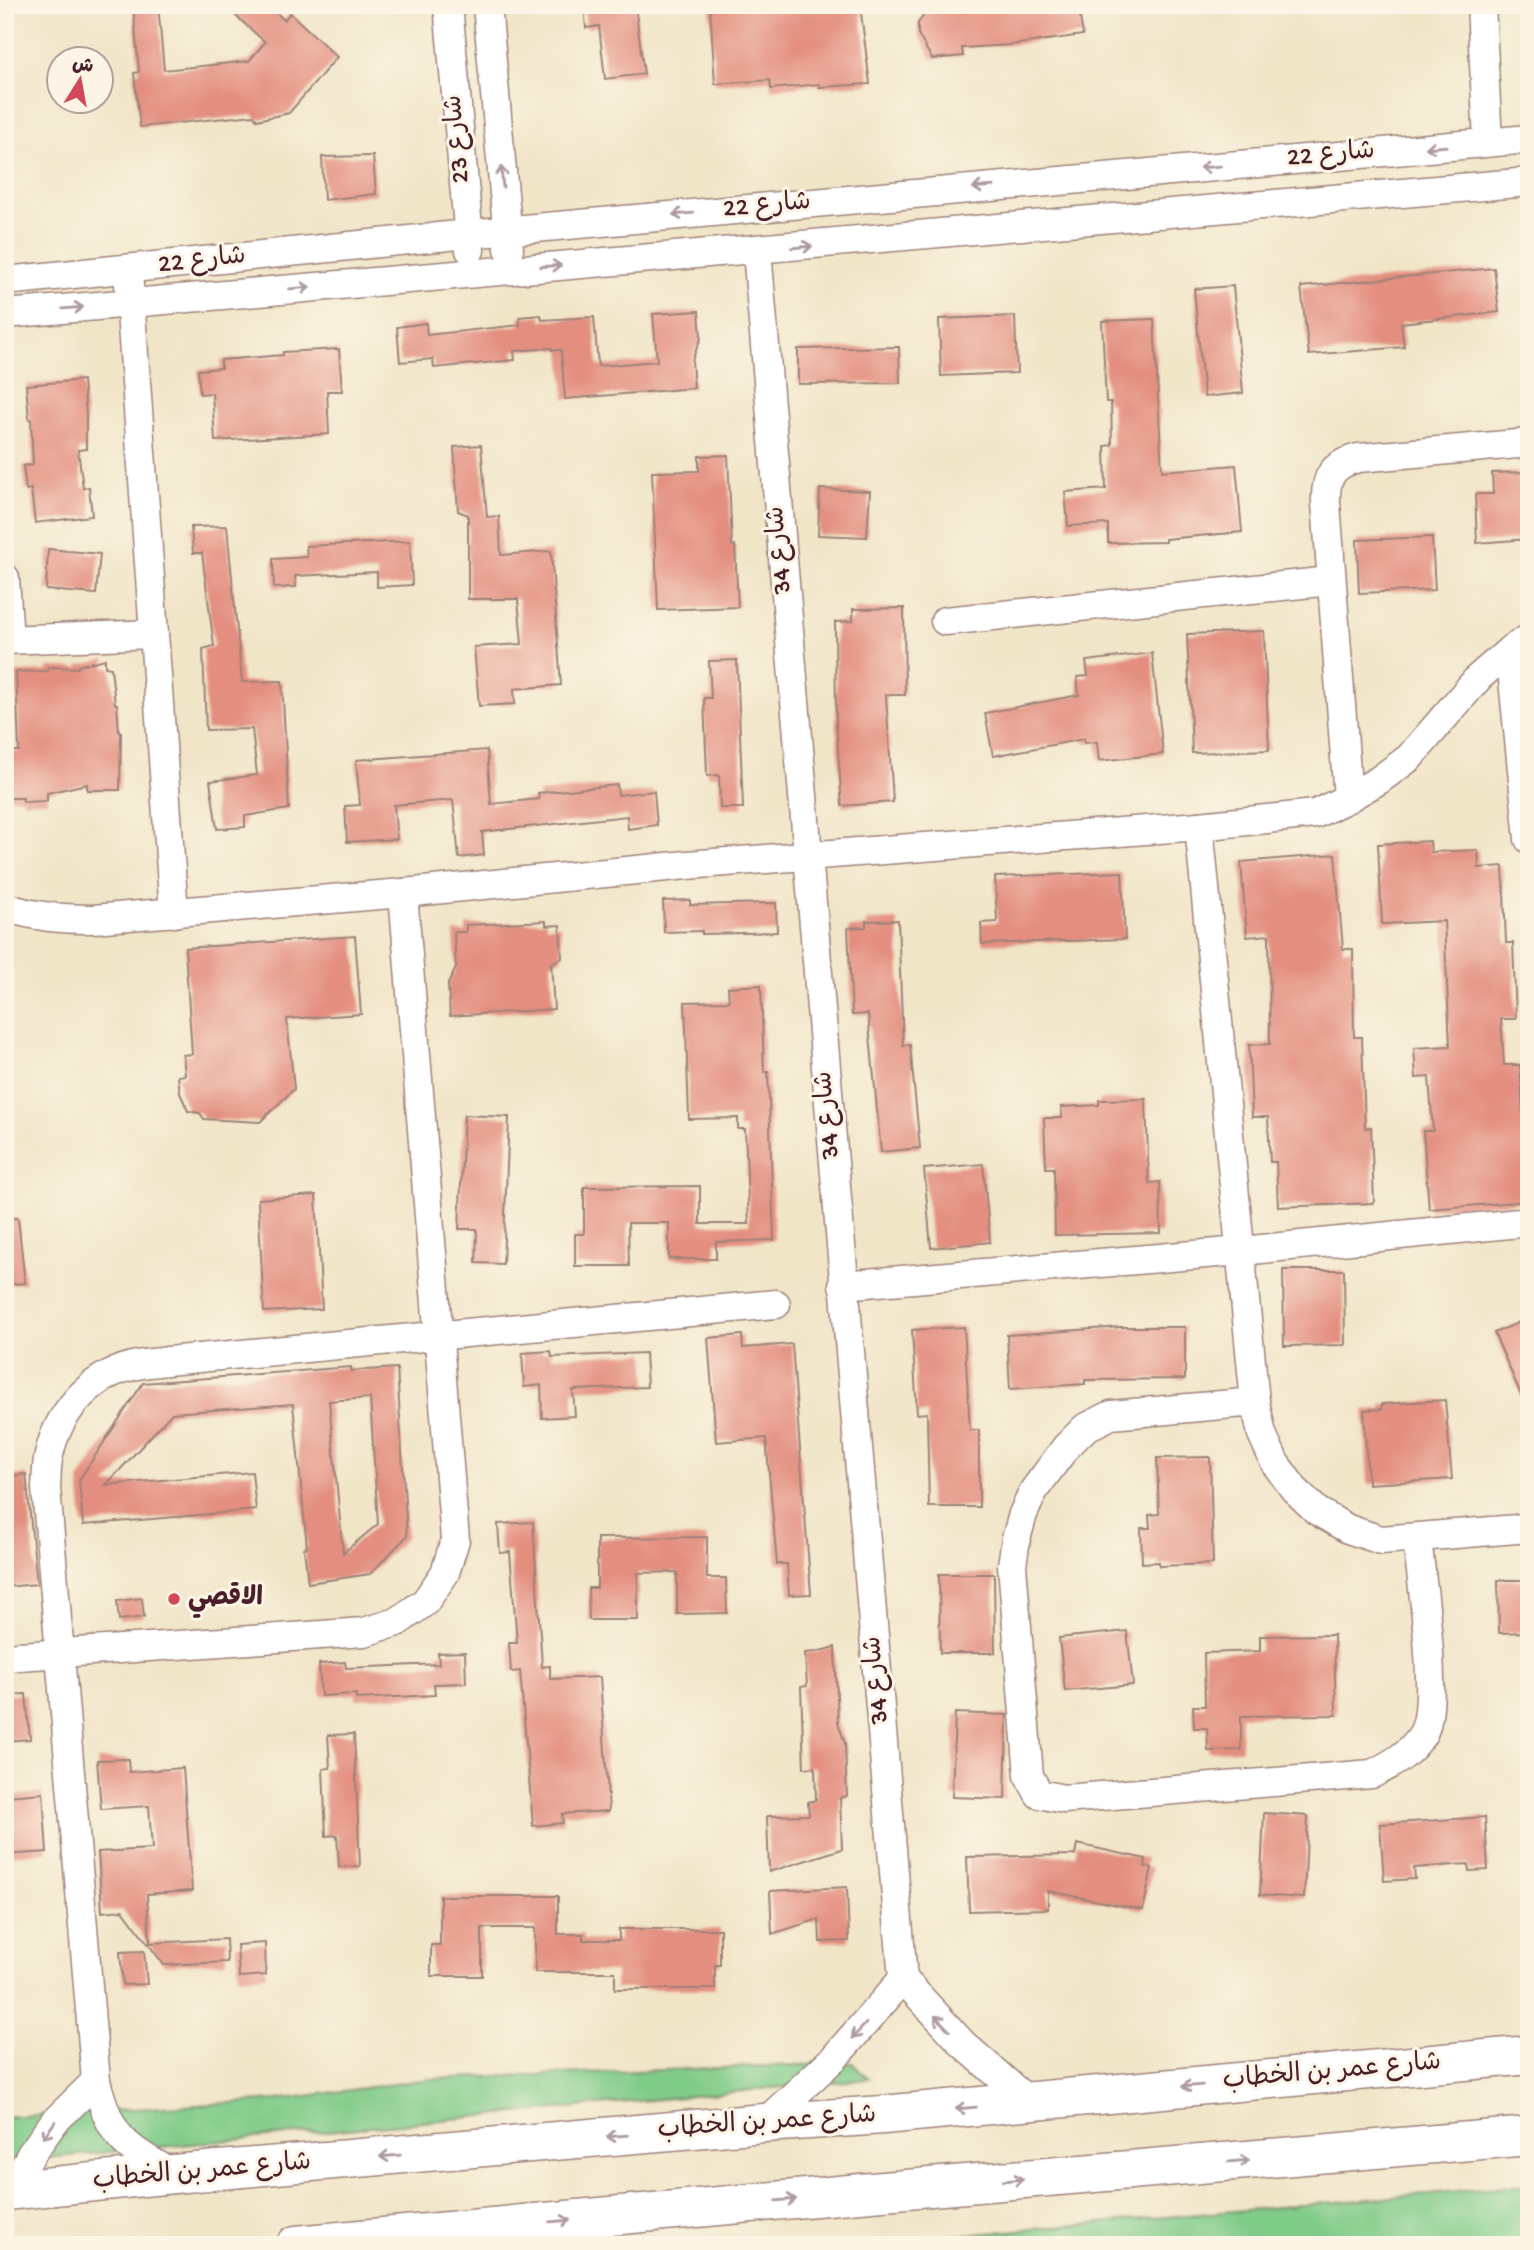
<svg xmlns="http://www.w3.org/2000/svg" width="1534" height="2250" font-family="'Gochi Hand','Playpen Sans Arabic',sans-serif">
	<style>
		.green { fill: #7fcb88; stroke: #64755a; stroke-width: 2 }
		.building { fill: #e38e7f; fill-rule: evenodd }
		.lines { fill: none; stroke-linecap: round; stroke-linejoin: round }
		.street-casing { stroke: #9e827a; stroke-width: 31 }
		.secondary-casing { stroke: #9e827a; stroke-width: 41 }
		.street { stroke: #fff; stroke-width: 28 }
		.secondary { stroke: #fff; stroke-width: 38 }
		.oneway { stroke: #ae9aa0 }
		.poi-dot { fill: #d1495b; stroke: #fcf5e5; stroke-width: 2.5 }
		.labels { text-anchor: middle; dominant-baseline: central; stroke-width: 6; stroke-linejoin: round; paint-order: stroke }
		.street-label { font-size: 26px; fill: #4a1f2b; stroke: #fcf5e5 }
		.poi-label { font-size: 26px; font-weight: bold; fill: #4a1f2b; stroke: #fcf5e5; text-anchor: start }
	</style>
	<rect width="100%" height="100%" fill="#fcf5e5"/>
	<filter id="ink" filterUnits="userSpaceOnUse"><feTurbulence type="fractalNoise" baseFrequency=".0143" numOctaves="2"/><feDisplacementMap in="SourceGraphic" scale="14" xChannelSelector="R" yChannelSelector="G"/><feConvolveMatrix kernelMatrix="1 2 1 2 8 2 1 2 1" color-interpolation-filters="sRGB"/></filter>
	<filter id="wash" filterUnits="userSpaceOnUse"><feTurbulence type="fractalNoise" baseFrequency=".00686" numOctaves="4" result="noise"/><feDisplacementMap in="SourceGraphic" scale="28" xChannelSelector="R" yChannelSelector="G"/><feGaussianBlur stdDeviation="1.57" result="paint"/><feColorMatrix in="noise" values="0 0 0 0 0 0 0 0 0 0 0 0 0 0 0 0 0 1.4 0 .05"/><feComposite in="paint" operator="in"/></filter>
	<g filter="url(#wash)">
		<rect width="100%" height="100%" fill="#f1e5c8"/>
		<g class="green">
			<polygon points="852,2063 868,2079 5,2162 5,2117 278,2100 430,2079"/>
			<polygon points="1529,2185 1529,2245 851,2245"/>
		</g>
		<g id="blocks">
			<g class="building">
				<polygon points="133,5 158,5 164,70 249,61 265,42 224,5 268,5 284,20 290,13 337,57 289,113 257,120 254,115 140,127 134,73 139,72"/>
				<polygon points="601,5 635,5 644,74 605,79 599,26 586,28 584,7"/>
				<polygon points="734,5 860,5 870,84 819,87 819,84 771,89 770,80 715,84 710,7"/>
				<polygon points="932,5 1078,5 1083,35 1011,45 962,48 963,56 932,59 918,34 918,23"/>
				<polygon points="373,156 376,194 324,200 322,157"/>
				<polygon points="1494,268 1499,312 1401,323 1404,347 1309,355 1301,287"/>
				<polygon points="1233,286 1243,393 1204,397 1194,289"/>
				<polygon points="699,311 701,338 692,360 694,388 565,399 561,350 552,350 552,348 514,351 515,360 434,368 433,359 400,362 397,327 426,323 427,335 520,325 519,317 541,315 542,320 594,317 598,366 657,361 653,314"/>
				<polygon points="1015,316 1017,373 941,376 939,319"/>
				<polygon points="1154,319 1162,471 1236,465 1242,532 1165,539 1165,542 1108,543 1108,524 1068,526 1065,492 1106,489 1105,446 1112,445 1111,402 1106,402 1102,321"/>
				<polygon points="899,347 900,383 798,384 798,349"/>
				<polygon points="339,349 342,391 327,391 329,434 215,441 212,393 200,394 198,370 221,368 221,360 283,355 283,352"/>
				<polygon points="83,380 86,415 86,449 78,450 83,488 89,487 92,516 35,523 31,489 26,490 23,466 33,465 31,419 29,419 26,385"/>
				<polygon points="481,445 487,517 499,516 501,555 551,551 561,685 514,689 515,704 479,706 474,647 522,644 518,599 468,599 468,515 458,511 454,447"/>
				<polygon points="728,455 732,546 735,545 738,607 658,610 652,472 699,471 699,456"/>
				<polygon points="1529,472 1529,539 1477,543 1475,494 1493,494 1492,473"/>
				<polygon points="820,489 870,491 867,537 818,535"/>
				<polygon points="227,526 242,682 282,681 289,809 245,816 245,827 217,829 210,781 257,775 252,729 206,730 203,649 214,646 202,553 193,553 191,527"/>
				<polygon points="1432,537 1435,590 1359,593 1357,540"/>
				<polygon points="410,541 412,585 377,587 377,572 295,576 296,587 274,588 273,559 307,557 306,546"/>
				<polygon points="48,549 100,554 96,594 46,590"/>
				<polygon points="904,608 905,695 886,695 893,802 842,806 836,722 835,622 853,621 853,609"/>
				<polygon points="1264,631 1269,750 1192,753 1187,634"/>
				<polygon points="1152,653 1163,754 1099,761 1097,742 1084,743 1084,739 993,756 985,713 1079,695 1077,677 1088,676 1086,661"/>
				<polygon points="105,659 105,667 111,668 115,704 117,704 119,732 121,732 120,790 87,790 87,784 47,793 47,801 23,802 23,798 5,798 5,751 19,751 16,672 48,671 48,667 78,668 78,666"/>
				<polygon points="737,660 743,808 720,808 719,775 707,776 704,698 711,698 709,661"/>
				<polygon points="487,750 491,804 539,799 538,793 617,785 618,795 654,791 657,825 628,829 627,816 482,832 484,855 459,858 453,800 394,805 397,839 347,842 345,806 360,805 356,760"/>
				<polygon points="1430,841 1431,852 1478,850 1479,868 1503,866 1506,943 1513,943 1516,1019 1501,1019 1504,1065 1520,1065 1523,1114 1526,1114 1529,1141 1529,1201 1429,1209 1423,1131 1433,1131 1429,1077 1416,1078 1414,1048 1450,1046 1444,921 1382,924 1378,844"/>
				<polygon points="1335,854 1343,949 1353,949 1354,1037 1362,1037 1365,1128 1371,1127 1374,1203 1278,1207 1276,1162 1270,1162 1268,1117 1252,1117 1249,1045 1270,1044 1269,935 1247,937 1241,862"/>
				<polygon points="1122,872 1125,939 982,944 981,923 997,922 995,877"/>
				<polygon points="690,900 690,905 776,903 777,932 702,934 702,931 664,932 663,901"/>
				<polygon points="898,920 903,1045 910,1045 920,1148 881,1152 868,1014 852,1015 848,928 866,927 866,921"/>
				<polygon points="546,921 546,926 560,925 562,958 551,963 554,1009 450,1016 448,984 456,968 454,932 466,932 466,925"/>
				<polygon points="355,936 361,1014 287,1019 294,1089 260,1122 204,1119 200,1113 188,1111 180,1093 178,1076 185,1075 183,1055 192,1054 185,948"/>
				<polygon points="761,985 764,1072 768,1072 774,1240 716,1242 716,1259 669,1259 669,1223 628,1223 629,1266 575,1266 575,1234 584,1234 584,1187 700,1186 700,1224 749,1224 745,1129 738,1129 738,1118 689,1119 685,1002 729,1001 728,987"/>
				<polygon points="1146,1099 1149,1183 1160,1182 1161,1233 1055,1235 1054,1168 1046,1168 1044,1118 1062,1118 1061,1107 1099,1105 1099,1100"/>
				<polygon points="464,1115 509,1117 503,1264 476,1263 477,1229 459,1229"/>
				<polygon points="983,1164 990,1242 931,1248 924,1169"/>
				<polygon points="316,1195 322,1309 264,1312 258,1199"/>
				<polygon points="18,1218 25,1283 5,1285 5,1219"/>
				<polygon points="1283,1270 1344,1270 1345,1345 1284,1346"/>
				<polygon points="1529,1318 1529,1413 1494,1333"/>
				<polygon points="964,1327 970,1430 979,1430 979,1507 929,1507 927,1413 917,1414 912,1330"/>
				<polygon points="1121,1327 1185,1327 1185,1379 1085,1380 1085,1384 1010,1389 1007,1335"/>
				<polygon points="742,1335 743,1348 792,1344 811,1594 789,1595 787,1564 777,1564 766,1438 716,1442 708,1338"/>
				<polygon points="551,1351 552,1357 645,1353 647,1387 573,1390 575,1416 542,1418 541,1385 524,1387 522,1353"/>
				<path d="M351,1367v4l46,-3 10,168 -37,38 -62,9 -4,-35 3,-1 -14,-143 -121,9 -66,72 146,-13 4,38 -173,15 -4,-45 64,-97zM370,1398l8,126 -35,29 -14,-152z"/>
				<polygon points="1445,1400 1452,1479 1368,1484 1364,1410 1382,1409 1382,1404"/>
				<polygon points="1210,1457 1213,1564 1159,1566 1159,1562 1142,1563 1141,1528 1150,1528 1149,1515 1159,1514 1157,1458"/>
				<polygon points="26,1474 37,1584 5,1587 5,1477"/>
				<polygon points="533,1522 542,1667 550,1666 550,1679 600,1677 609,1811 562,1814 563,1823 533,1826 520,1671 511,1672 509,1643 517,1643 510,1552 500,1553 498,1524"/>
				<polygon points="707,1537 707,1578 726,1578 727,1613 677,1614 677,1572 638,1573 638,1620 589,1620 588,1588 597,1588 597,1538"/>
				<polygon points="939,1574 994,1574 995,1653 940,1653"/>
				<polygon points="1498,1580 1529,1580 1529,1632 1499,1633"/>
				<polygon points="142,1598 144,1617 119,1620 117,1601"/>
				<polygon points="1127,1631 1133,1685 1065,1691 1059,1638"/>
				<polygon points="1334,1635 1336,1715 1241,1716 1241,1750 1208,1751 1207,1728 1194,1728 1193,1706 1205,1706 1204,1653 1260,1651 1260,1636"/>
				<polygon points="835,1647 838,1722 845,1744 847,1796 840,1798 842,1849 769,1872 767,1816 809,1815 808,1802 816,1800 815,1767 804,1768 801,1687 807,1686 805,1653 816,1652"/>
				<polygon points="465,1652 466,1683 434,1684 435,1695 356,1699 356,1694 321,1696 319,1664 345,1662 346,1668 439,1664 438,1653"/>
				<polygon points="26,1694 30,1739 5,1741 5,1695"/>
				<polygon points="955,1713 1007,1715 1005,1799 952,1797"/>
				<polygon points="354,1734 360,1866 339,1867 337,1835 326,1836 323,1769 330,1768 328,1735"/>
				<polygon points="128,1759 129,1772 183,1768 192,1891 147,1894 150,1943 226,1939 227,1962 164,1965 123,1910 102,1912 98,1852 152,1849 149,1806 101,1809 97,1760"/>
				<polygon points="43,1793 47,1852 5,1855 6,1796"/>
				<polygon points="1264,1813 1308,1816 1304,1898 1260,1895"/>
				<polygon points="1485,1817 1488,1870 1469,1871 1468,1864 1414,1868 1415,1879 1384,1881 1380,1824"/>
				<polygon points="1077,1844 1146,1859 1145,1867 1152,1868 1143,1910 1048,1891 1048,1909 969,1911 967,1857 1075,1855"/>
				<polygon points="847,1887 849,1941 820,1942 819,1919 772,1934 770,1891"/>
				<polygon points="440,1896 558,1896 558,1934 583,1934 583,1940 619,1940 619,1929 720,1929 720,1965 715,1965 715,1989 615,1989 615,1972 535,1972 535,1928 482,1928 482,1976 431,1976 431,1945 440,1945"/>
				<polygon points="265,1943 266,1975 239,1977 237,1945"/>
				<polygon points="144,1951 147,1984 123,1985 120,1952"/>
			</g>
		</g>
	</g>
	<g filter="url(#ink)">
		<use href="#blocks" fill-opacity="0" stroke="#9e827a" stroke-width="2"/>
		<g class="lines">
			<g class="street-casing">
				<g id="street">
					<polyline points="448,5 470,250"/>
					<polyline points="487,5 509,249"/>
					<polyline points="1481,5 1488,142"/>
					<polyline points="757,251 903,1979"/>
					<polyline points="5,281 468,234 1529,139"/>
					<polyline points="129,284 174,913"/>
					<polyline points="5,314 1529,182"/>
					<polyline points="5,578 9,640"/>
					<polyline points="945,621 1331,581"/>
					<polyline points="1529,638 1510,650 1479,677 1409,758 1379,780 1348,798 1315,814 1199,826 1255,1402 1262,1434 1275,1463 1294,1489 1317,1511 1348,1529 1381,1540 1529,1528"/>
					<polyline points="5,640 154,634"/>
					<polyline points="1510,650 1529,839"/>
					<path d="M1348,798l-22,-295c-1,-27 6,-38 32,-45l171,-15"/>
					<path d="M5,907c30,10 57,12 88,12l310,-26 284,-28 512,-39"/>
					<polyline points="843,1285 1241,1251 1529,1222"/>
					<path d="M1255,1402l-144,13 -26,13 -19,19 -32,43 -11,24 -7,25 -4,26 17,211 10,18 25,5 308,-25c20,-10 37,-19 50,-39 19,-29 -1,-158 -5,-197"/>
					<polyline points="5,1657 364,1632 397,1622 425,1602 445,1573 455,1540 403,893"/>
					<polyline points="903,1979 963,2044 1029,2102"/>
					<polyline points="764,2123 834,2058 903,1979"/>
					<path d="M173,2174c-51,-29 -61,-35 -77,-93l-50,-593c1,-11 0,-23 3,-33 8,-40 40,-78 80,-88 12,-4 26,-4 38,-6l609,-57"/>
					<polyline points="12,2191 31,2154 54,2122 96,2081"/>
				</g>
			</g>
			<g class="secondary-casing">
				<g id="secondary">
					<polyline points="5,2191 173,2174 764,2123 883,2115 1529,2055"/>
					<polyline points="296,2245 871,2192 1529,2136"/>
				</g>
			</g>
			<use href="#street" class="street"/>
			<use href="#secondary" class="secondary"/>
		</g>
		<defs><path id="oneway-shaft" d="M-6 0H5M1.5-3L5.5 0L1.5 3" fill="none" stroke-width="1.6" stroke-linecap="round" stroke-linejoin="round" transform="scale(1.75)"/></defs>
		<g class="oneway">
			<use href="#oneway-shaft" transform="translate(1436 147) rotate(175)"/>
			<use href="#oneway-shaft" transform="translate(1210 167) rotate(175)"/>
			<use href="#oneway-shaft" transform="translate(502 177) rotate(-95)"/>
			<use href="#oneway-shaft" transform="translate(983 187) rotate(175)"/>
			<use href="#oneway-shaft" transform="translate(683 214) rotate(175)"/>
			<use href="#oneway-shaft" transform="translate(802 247) rotate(-5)"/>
			<use href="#oneway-shaft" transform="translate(551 266) rotate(-4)"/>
			<use href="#oneway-shaft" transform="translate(300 288) rotate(-5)"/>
			<use href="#oneway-shaft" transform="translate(73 308) rotate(-5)"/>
			<use href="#oneway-shaft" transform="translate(942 2023) rotate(-134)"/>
			<use href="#oneway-shaft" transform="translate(859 2031) rotate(133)"/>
			<use href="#oneway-shaft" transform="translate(1192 2086) rotate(175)"/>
			<use href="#oneway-shaft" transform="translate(966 2108) rotate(175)"/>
			<use href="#oneway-shaft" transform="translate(49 2130) rotate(126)"/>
			<use href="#oneway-shaft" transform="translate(617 2136) rotate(175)"/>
			<use href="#oneway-shaft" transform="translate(390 2156) rotate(175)"/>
			<use href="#oneway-shaft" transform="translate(1239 2161) rotate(-5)"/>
			<use href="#oneway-shaft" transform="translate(1013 2180) rotate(-5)"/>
			<use href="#oneway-shaft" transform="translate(786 2200) rotate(-5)"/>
			<use href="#oneway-shaft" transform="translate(560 2221) rotate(-5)"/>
		</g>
	</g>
	<circle class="poi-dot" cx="174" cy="1599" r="7"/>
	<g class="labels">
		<g class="street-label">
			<text transform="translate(459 139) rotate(-95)">شارع 23</text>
			<text transform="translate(1331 156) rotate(-5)">شارع 22</text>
			<text transform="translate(767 207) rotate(-5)">شارع 22</text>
			<text transform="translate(202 262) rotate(-6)">شارع 22</text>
			<text transform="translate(781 550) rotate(-95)">شارع 34</text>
			<text transform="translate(829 1115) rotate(-95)">شارع 34</text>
			<text transform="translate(878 1680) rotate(-95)">شارع 34</text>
			<text transform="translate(1332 2073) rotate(-5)">شارع عمر بن الخطاب</text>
			<text transform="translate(767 2124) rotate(-4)">شارع عمر بن الخطاب</text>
			<text transform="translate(202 2173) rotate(-5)">شارع عمر بن الخطاب</text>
		</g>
		<g class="poi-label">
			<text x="188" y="1599">الاقصي</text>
		</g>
	</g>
	<rect width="1534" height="2250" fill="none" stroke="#fcf5e5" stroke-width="28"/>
	<g transform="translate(80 80) rotate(11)"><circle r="33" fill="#fcf5e5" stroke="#b59f9b" stroke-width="2"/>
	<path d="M0-5L12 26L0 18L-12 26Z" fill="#d1495b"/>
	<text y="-10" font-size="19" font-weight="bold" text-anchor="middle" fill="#4a1f2b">ش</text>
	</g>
</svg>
